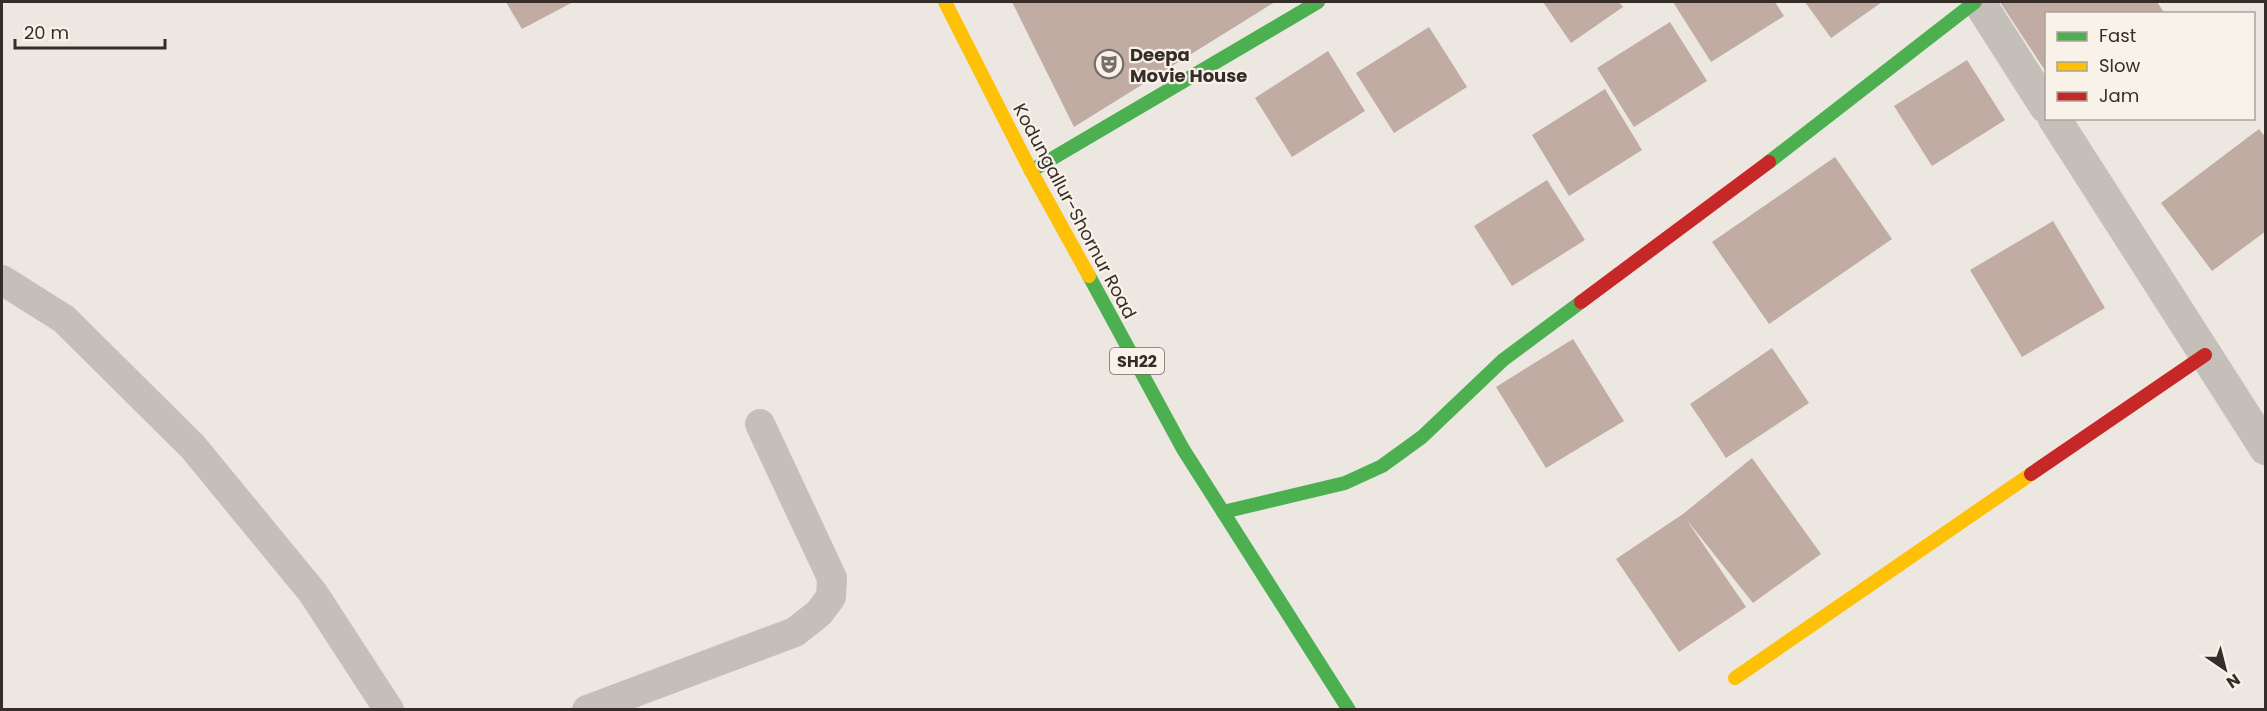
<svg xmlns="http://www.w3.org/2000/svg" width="2267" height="711" font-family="Poppins,sans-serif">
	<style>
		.building { fill: #c0aca3 }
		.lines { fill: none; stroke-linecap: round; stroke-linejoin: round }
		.lane { stroke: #c5bfba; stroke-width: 30 }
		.street { stroke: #c5bfba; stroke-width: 33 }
		.fast { stroke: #4caf50; stroke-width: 14 }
		.slow { stroke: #ffc107; stroke-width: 14 }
		.jam { stroke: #c62828; stroke-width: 14 }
		.labels { text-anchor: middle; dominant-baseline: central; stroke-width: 4.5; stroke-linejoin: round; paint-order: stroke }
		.shield { fill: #f9f2e9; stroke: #706862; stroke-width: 1.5 }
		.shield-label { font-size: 16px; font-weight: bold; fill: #362d28 }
		.poi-label { font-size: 18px; font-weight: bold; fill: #362d28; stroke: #f9f2e9; text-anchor: start }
		.street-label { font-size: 18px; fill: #362d28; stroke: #f9f2e9 }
	</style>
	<rect width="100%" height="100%" fill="#ede7e1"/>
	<g class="building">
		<polygon points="506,2 573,2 522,29"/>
		<polygon points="1012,2 1275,2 1074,127"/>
		<polygon points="1543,2 1619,2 1623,7 1571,43"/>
		<polygon points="1673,2 1775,2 1784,16 1711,62"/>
		<polygon points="1805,2 1882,2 1831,38"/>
		<polygon points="2000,2 2157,2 2165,14 2046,14 2046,72"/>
		<polygon points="1670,22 1707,81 1634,127 1597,68"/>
		<polygon points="1429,27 1467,87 1394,133 1356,73"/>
		<polygon points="1328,51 1365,111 1292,157 1255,98"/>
		<polygon points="1967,60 2005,120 1932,166 1894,106"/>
		<polygon points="1605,89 1642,150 1569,196 1532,135"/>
		<polygon points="2259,129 2266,138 2266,231 2212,271 2161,203"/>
		<polygon points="1835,157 1892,239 1769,324 1712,242"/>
		<polygon points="1547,180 1585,240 1512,286 1474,226"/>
		<polygon points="2053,221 2105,308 2022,357 1970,270"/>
		<polygon points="1573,339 1624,421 1546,468 1496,387"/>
		<polygon points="1772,348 1809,403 1726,458 1690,404"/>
		<polygon points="1752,458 1821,554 1753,603 1686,519 1746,607 1679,652 1616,559 1683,514"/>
	</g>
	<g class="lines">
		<g class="lane">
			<polyline points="2,280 64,319 193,447 313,593 389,710"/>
			<polyline points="587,710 795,632 819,613 831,597 832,578 760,424"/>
		</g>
		<g class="street">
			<polyline points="1979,2 2046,107"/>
			<polyline points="2054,118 2266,449"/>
		</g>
		<g class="fast">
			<polyline points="1769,162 1975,2"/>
			<polyline points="1031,171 1318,2"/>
			<polyline points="1089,276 1183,449 1349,710"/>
			<polyline points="1223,512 1345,483 1382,466 1422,437 1503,360 1581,302"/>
		</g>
		<g class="slow">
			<polyline points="945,2 1031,171 1089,276"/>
			<polyline points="1735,678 2031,474"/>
		</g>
		<g class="jam">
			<polyline points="1581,302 1769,162"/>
			<polyline points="2031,474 2205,355"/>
		</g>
	</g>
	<defs>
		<g id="theatre-ring" transform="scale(1.5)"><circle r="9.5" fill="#f9f2e9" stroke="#766e69" stroke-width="1.5"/><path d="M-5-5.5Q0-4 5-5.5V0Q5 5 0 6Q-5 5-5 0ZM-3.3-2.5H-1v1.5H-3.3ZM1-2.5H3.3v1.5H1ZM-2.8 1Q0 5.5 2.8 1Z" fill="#766e69"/></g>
	</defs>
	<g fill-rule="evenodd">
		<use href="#theatre-ring" x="1109" y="64"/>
	</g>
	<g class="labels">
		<rect class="shield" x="1110" y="348" width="54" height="26" rx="4.5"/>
		<g class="shield-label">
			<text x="1137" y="361">SH22</text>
		</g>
		<g class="poi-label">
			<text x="1130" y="54">Deepa<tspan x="1130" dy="21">Movie House</tspan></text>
		</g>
		<g class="street-label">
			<text transform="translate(1075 211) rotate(62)">Kodungallur-Shornur Road</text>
		</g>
	</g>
	<rect width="2267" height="711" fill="none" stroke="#362d28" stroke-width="6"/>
	<rect x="2045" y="12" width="210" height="108" fill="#f9f2e9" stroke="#aba39c" stroke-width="1.5"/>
	<rect x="2057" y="32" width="30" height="9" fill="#4caf50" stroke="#aba39c" stroke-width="1.5"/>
	<text x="2099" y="42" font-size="18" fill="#362d28">Fast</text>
	<rect x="2057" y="62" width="30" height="9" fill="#ffc107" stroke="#aba39c" stroke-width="1.5"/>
	<text x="2099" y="72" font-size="18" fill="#362d28">Slow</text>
	<rect x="2057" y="92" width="30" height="9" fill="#c62828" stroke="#aba39c" stroke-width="1.5"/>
	<text x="2099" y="102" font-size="18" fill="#362d28">Jam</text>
	<g transform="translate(2225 669) rotate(145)" stroke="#f9f2e9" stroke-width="4.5" paint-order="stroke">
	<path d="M0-4.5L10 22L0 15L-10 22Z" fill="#362d28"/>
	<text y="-9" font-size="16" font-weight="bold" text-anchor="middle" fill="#362d28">N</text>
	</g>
	<path d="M15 39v9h150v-9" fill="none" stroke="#362d28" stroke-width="3"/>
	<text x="24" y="39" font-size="18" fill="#362d28" stroke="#f9f2e9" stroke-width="4.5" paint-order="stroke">20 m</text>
</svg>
